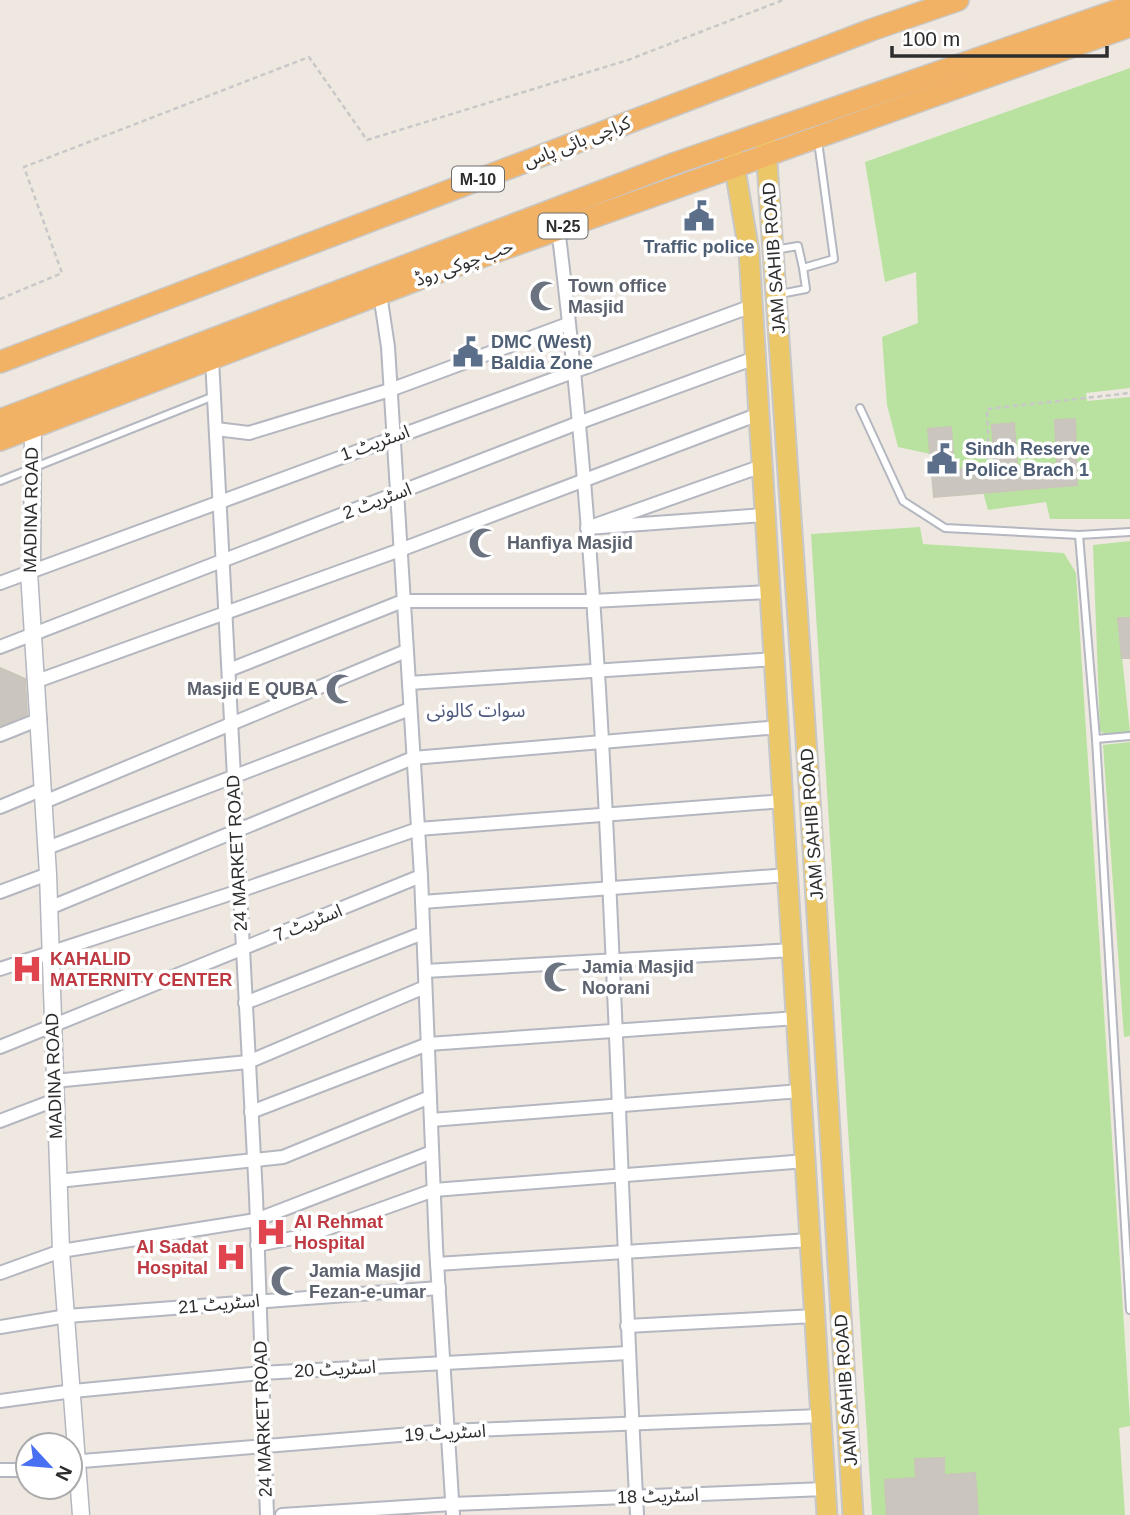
<svg xmlns="http://www.w3.org/2000/svg" width="1130" height="1515" font-family="Arial,'Noto Sans Arabic',sans-serif">
	<style>
		.green { fill: #b9e2a0 }
		.building { fill: #cac6bf; stroke: #cac4ba; stroke-width: 2 }
		.lines { fill: none; stroke-linecap: round; stroke-linejoin: round }
		.service-casing { stroke: #b4b7c0; stroke-width: 10 }
		.minor-casing { stroke: #b4b7c0; stroke-width: 16 }
		.tertiary-casing { stroke: #b4b7c0; stroke-width: 19 }
		.primary-casing { stroke: #c8c8c8; stroke-width: 23 }
		.trunk-casing { stroke: #c8c8c8; stroke-width: 24 }
		.path { stroke: #c8c8c8; stroke-width: 2.5; stroke-dasharray: 5 3.5; stroke-linecap: butt }
		.service { stroke: #fff; stroke-width: 6 }
		.minor { stroke: #fff; stroke-width: 12 }
		.tertiary { stroke: #fff; stroke-width: 16 }
		.primary { stroke: #ecc768; stroke-width: 19 }
		.trunk { stroke: #f2b265; stroke-width: 21 }
		.labels { text-anchor: middle; dominant-baseline: central; stroke-width: 7; stroke-linejoin: round; paint-order: stroke }
		.shield { fill: #fff; stroke: #6c6c6c; stroke-width: 2 }
		.shield-label { font-size: 16px; font-weight: bold; fill: #2d2d2d }
		.street-label { font-size: 18px; fill: #2d2d2d; stroke: #fff }
		.service-label { font-size: 18px; font-weight: bold; fill: #4e5e75; stroke: #fff; text-anchor: start }
		.worship-label { font-size: 18px; font-weight: bold; fill: #5b616d; stroke: #fff; text-anchor: start }
		.health-label { font-size: 18px; font-weight: bold; fill: #be3a42; stroke: #fff; text-anchor: start }
		.neighbourhood-label { font-size: 19px; fill: #4f597d; stroke: #fff }
	</style>
	<rect width="100%" height="100%" fill="#eee8e1"/>
	<g class="green">
		<polygon points="1130,68 1130,388 1086,393 1087,401 1130,397 1130,519 1050,519 1046,502 988,510 983,492 1077,485 1075,419 1055,421 1057,464 1017,466 1013,423 992,425 995,468 954,469 950,427 928,429 930,454 898,447 887,405 882,337 918,323 916,272 885,282 865,162"/>
		<polygon points="920,527 923,544 1064,553 1076,573 1130,1420 1130,1426 1119,1428 1125,1515 872,1515 811,534"/>
		<polygon points="1130,541 1130,618 1118,619 1130,732 1105,734 1100,731 1093,545"/>
		<polygon points="1130,742 1130,1036 1124,1037 1103,745"/>
	</g>
	<g class="building">
		<polygon points="1075,419 1077,485 934,497 928,429 951,427 954,469 995,468 992,425 1014,423 1017,466 1057,464 1055,420"/>
		<polygon points="1118,618 1130,618 1130,658 1122,658"/>
		<polygon points="0,668 25,679 27,715 0,726"/>
		<polygon points="944,1458 944,1475 975,1473 978,1515 887,1515 885,1480 916,1478 915,1459"/>
	</g>
	<g class="lines">
		<g class="service-casing">
			<g id="service">
				<polyline points="774,250 798,246 803,268 834,259 818,141"/>
				<polyline points="780,294 806,289 803,268"/>
				<polyline points="860,408 903,501 945,528 1079,535"/>
				<polyline points="0,481 214,396"/>
				<polyline points="1130,736 1096,739 1130,1310"/>
				<polyline points="1096,739 1079,535 1130,532"/>
			</g>
		</g>
		<g class="minor-casing">
			<g id="minor">
				<path d="M558,228c53,427 56,858 79,1287"/>
				<polyline points="380,294 388,347 421,876 436,1247 453,1515"/>
				<polyline points="212,359 256,1196 267,1515"/>
				<polyline points="216,429 249,433 390,390 568,324"/>
				<polyline points="762,466 587,528 765,515"/>
				<polyline points="0,583 752,306"/>
				<polyline points="0,647 578,423 755,358"/>
				<polyline points="229,670 403,601 592,601 770,592"/>
				<polyline points="37,681 400,550 759,414"/>
				<polyline points="409,683 775,659"/>
				<polyline points="0,735 40,719"/>
				<polyline points="44,802 406,651"/>
				<polyline points="0,807 43,789"/>
				<polyline points="47,848 410,709"/>
				<polyline points="0,892 48,874"/>
				<polyline points="422,902 788,875"/>
				<polyline points="49,908 413,758 779,727"/>
				<polyline points="0,969 239,891 418,829 784,801"/>
				<polyline points="425,971 793,950"/>
				<polyline points="245,1003 423,933"/>
				<polyline points="0,1047 421,876"/>
				<polyline points="54,1081 248,1062 425,987"/>
				<polyline points="251,1112 428,1044 797,1018"/>
				<polyline points="431,1120 801,1091"/>
				<polyline points="0,1121 55,1100"/>
				<polyline points="58,1181 283,1157 430,1097"/>
				<polyline points="257,1245 309,1235 434,1190 806,1161"/>
				<polyline points="437,1264 810,1240"/>
				<polyline points="0,1273 61,1251 256,1220 432,1152"/>
				<polyline points="627,1326 815,1316"/>
				<polyline points="0,1327 67,1316 439,1288"/>
				<polyline points="0,1401 73,1391 261,1373 628,1353"/>
				<polyline points="70,1462 448,1431 821,1416"/>
				<polyline points="0,1470 28,1470"/>
				<polyline points="282,1515 452,1504 825,1489"/>
			</g>
		</g>
		<g class="tertiary-casing">
			<polyline id="tertiary" points="33,427 32,569 29,572 48,874 61,1251 81,1515"/>
		</g>
		<g class="primary-casing">
			<g id="primary">
				<polyline points="765,133 810,799 853,1515"/>
				<polyline points="732,151 749,252 827,1515"/>
			</g>
		</g>
		<g class="trunk-casing">
			<g id="trunk">
				<polyline points="0,362 871,30 958,0"/>
				<polyline points="0,420 676,163 1130,6"/>
				<polyline points="0,440 419,279 1130,26"/>
			</g>
		</g>
		<g class="path">
			<polyline points="0,299 62,273 24,167 309,57 367,140 628,60 783,0"/>
			<polyline points="989,468 987,409 1130,393"/>
		</g>
		<use href="#service" class="service"/>
		<use href="#minor" class="minor"/>
		<use href="#tertiary" class="tertiary"/>
		<use href="#primary" class="primary"/>
		<use href="#trunk" class="trunk"/>
	</g>
	<defs>
		<g id="civic-bare" transform="scale(2.415)"><path d="M-.6-6.5H3V-4.5H.6V-3L4-1V1h2V6H-6V1h2V-1L-.6-3ZM-1.2 2.5V6h2.4V2.5Z" fill="#5c6f8a" stroke="#fff" stroke-width="2.5" paint-order="stroke"/></g>
		<g id="mosque-bare" transform="scale(2.415)"><path d="M3.5-4.9A6 6 0 1 0 3.5 4.9A5 5 0 1 1 3.5-4.9Z" fill="#6b7280" stroke="#fff" stroke-width="2.5" paint-order="stroke"/></g>
		<g id="hospital-bare" transform="scale(2.415)"><path d="M-5-5h3v3.5h4V-5h3V5h-3V1.5h-4V5h-3Z" fill="#e0444e" stroke="#fff" stroke-width="2.5" paint-order="stroke"/></g>
	</defs>
	<g fill-rule="evenodd">
		<use href="#civic-bare" x="699" y="216"/>
		<use href="#mosque-bare" x="545" y="296"/>
		<use href="#civic-bare" x="468" y="352"/>
		<use href="#civic-bare" x="942" y="459"/>
		<use href="#mosque-bare" x="484" y="543"/>
		<use href="#mosque-bare" x="341" y="689"/>
		<use href="#hospital-bare" x="27" y="969"/>
		<use href="#mosque-bare" x="559" y="977"/>
		<use href="#hospital-bare" x="271" y="1232"/>
		<use href="#hospital-bare" x="231" y="1257"/>
		<use href="#mosque-bare" x="286" y="1281"/>
	</g>
	<g class="labels">
		<g class="shield">
			<rect x="452" y="166.5" width="52" height="25" rx="5"/>
			<rect x="538.5" y="213.5" width="49" height="25" rx="5"/>
		</g>
		<g class="shield-label">
			<text x="478" y="179">M-10</text>
			<text x="563" y="226">N-25</text>
		</g>
		<g class="street-label">
			<text transform="translate(577 142) rotate(-21)">کراچی بائی پاس</text>
			<text transform="translate(774 258) rotate(-94)">JAM SAHIB ROAD</text>
			<text transform="translate(464 263) rotate(-20)">حب چوکی روڈ</text>
			<text transform="translate(375 443) rotate(-20)">اسٹریٹ 1</text>
			<text transform="translate(377 501) rotate(-21)">اسٹریٹ 2</text>
			<text transform="translate(31 510) rotate(-89)">MADINA ROAD</text>
			<text transform="translate(812 824) rotate(-94)">JAM SAHIB ROAD</text>
			<text transform="translate(237 853) rotate(-93)">24 MARKET ROAD</text>
			<text transform="translate(308 923) rotate(-22)">اسٹریٹ 7</text>
			<text transform="translate(54 1076) rotate(-92)">MADINA ROAD</text>
			<text transform="translate(219 1304) rotate(-5)">اسٹریٹ 21</text>
			<text transform="translate(335 1369) rotate(-3)">اسٹریٹ 20</text>
			<text transform="translate(846 1390) rotate(-94)">JAM SAHIB ROAD</text>
			<text transform="translate(263 1419) rotate(-92)">24 MARKET ROAD</text>
			<text transform="translate(445 1433) rotate(-3)">اسٹریٹ 19</text>
			<text transform="translate(658 1496) rotate(-2)">اسٹریٹ 18</text>
		</g>
		<g class="service-label">
			<text x="699" y="247" text-anchor="middle">Traffic police</text>
			<text x="491" y="342">DMC (West)<tspan x="491" dy="21">Baldia Zone</tspan></text>
			<text x="965" y="449">Sindh Reserve<tspan x="965" dy="21">Police Brach 1</tspan></text>
		</g>
		<g class="worship-label">
			<text x="568" y="286">Town office<tspan x="568" dy="21">Masjid</tspan></text>
			<text x="507" y="543">Hanfiya Masjid</text>
			<text x="318" y="689" text-anchor="end">Masjid E QUBA</text>
			<text x="582" y="967">Jamia Masjid<tspan x="582" dy="21">Noorani</tspan></text>
			<text x="309" y="1271">Jamia Masjid<tspan x="309" dy="21">Fezan-e-umar</tspan></text>
		</g>
		<g class="health-label">
			<text x="50" y="959">KAHALID<tspan x="50" dy="21">MATERNITY CENTER</tspan></text>
			<text x="294" y="1222">Al Rehmat<tspan x="294" dy="21">Hospital</tspan></text>
			<text x="208" y="1247" text-anchor="end">Al Sadat<tspan x="208" dy="21">Hospital</tspan></text>
		</g>
		<g class="neighbourhood-label">
			<text x="476" y="710">سوات کالونی</text>
		</g>
	</g>
	<g transform="translate(49 1466) rotate(116)"><circle r="33" fill="#ffffff" stroke="#ababab" stroke-width="2"/>
	<path d="M0-5L12 26L0 18L-12 26Z" fill="#4970f3"/>
	<text y="-10" font-size="19" font-weight="bold" text-anchor="middle" fill="#2d2d2d">N</text>
	</g>
	<path d="M892 46v10h215v-10" fill="none" stroke="#2d2d2d" stroke-width="3.5"/>
	<text x="902" y="46" font-size="21" fill="#2d2d2d" stroke="#ffffff" stroke-width="5" paint-order="stroke">100 m</text>
</svg>
